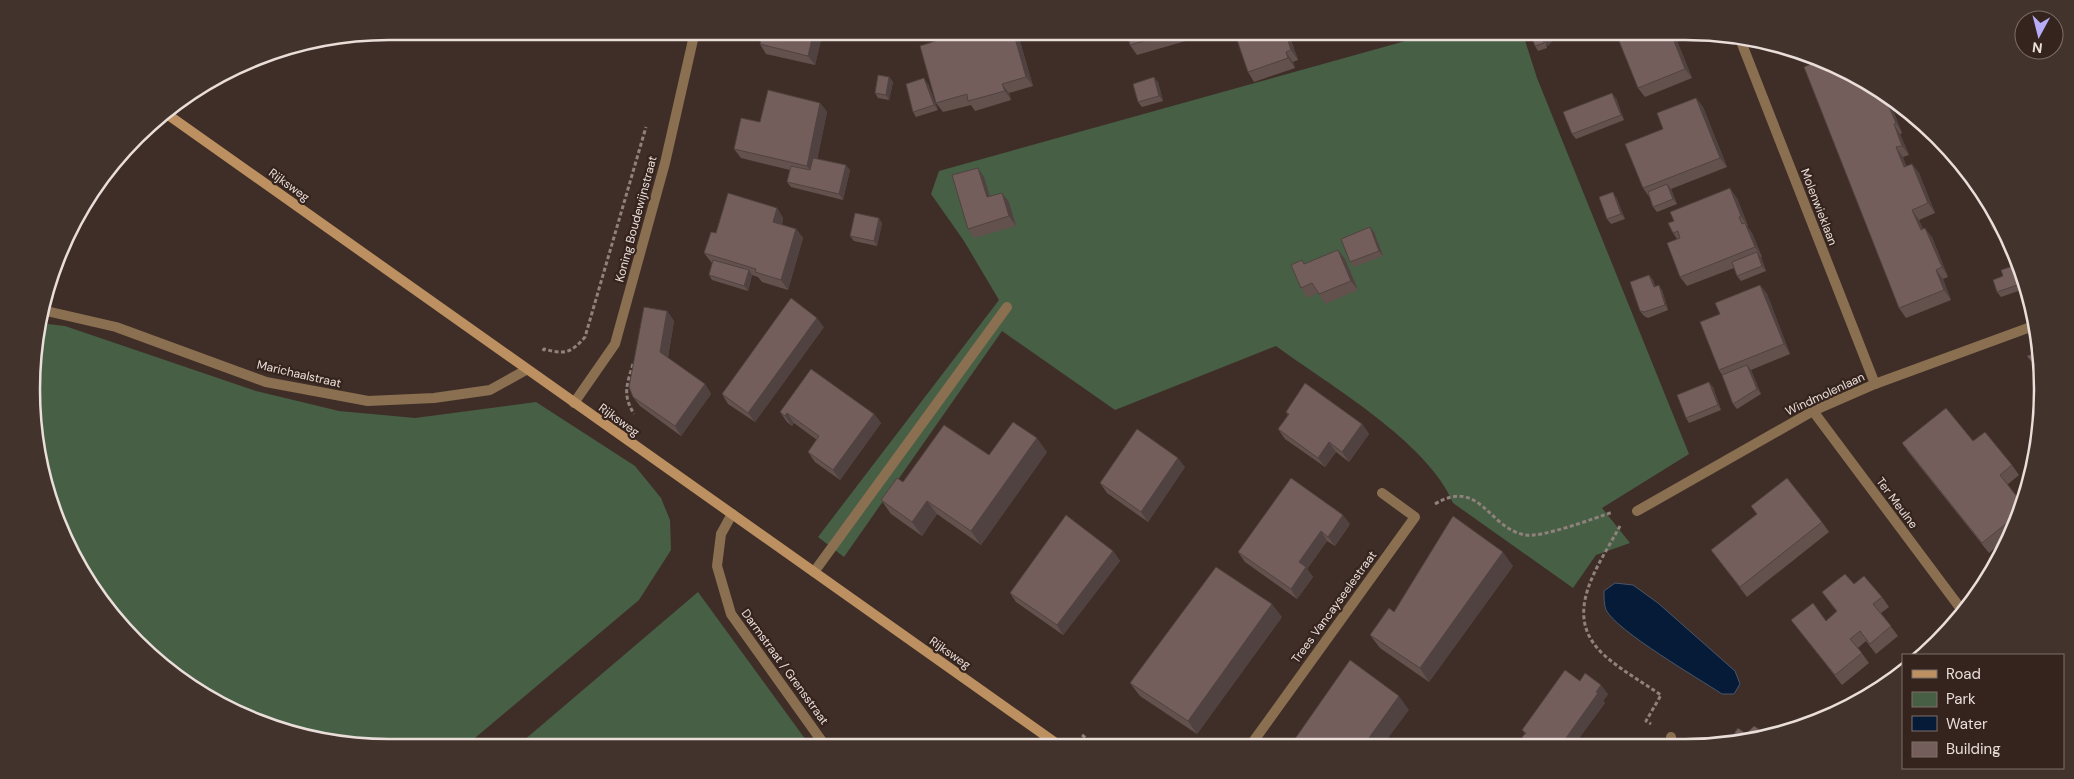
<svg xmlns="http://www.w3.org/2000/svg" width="2074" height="779" font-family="'DM Sans',sans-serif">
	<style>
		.green { fill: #475f45 }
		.water { fill: #061b38; stroke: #4a5669 }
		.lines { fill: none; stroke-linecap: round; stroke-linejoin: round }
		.path { stroke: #8f817b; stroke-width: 3; stroke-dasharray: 4 2.5; stroke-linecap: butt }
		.service { stroke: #8a6f51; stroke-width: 10 }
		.minor { stroke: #8a6f51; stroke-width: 10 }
		.secondary { stroke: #bc9060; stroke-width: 10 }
		.wall { fill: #63514e }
		.shaded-wall { fill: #504240 }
		.building { fill: #735e5b; stroke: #504240 }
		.labels { text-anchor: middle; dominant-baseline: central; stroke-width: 4.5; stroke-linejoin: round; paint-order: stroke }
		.street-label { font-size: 12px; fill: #eadeda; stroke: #35241e }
		.rim { fill: none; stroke: #eadeda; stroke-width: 2.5 }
	</style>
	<rect width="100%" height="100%" fill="#3f2e27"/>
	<g class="green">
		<path d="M1426,31h96l15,47 152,376 -87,54 28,35 -34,12 -23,33 -120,-85c-25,-61 -124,-118 -177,-157l-161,64 -113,-79 -158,226 -26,-20 181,-237 -35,-59 -33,-47 8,-23 488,-136z"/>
		<polygon points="39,323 65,326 256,391 339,411 415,418 536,402 635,466 661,498 670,520 671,550 639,600 463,748 389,748 297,735 231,711 172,674 91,588 59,527 38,460 34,342"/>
		<polygon points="698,592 811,747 516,747"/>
	</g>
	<path class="water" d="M1615,583l18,2 25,18 77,68 5,13 -6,10h-12c-24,-16 -104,-62 -116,-84 -2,-5 -2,-13 -2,-19z"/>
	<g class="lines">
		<g class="path">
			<path d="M543,351l1,-2c21,6 27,4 41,-12l61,-210"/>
			<path d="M633,364c-6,21 -11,30 1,50"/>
			<path d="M1435,504c45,-27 53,24 90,31 17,3 70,-17 88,-23"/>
			<path d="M1620,526c-22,41 -60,89 -16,129 17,15 38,27 57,40l-15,26 5,3"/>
			<polyline points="1082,735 1097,746"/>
		</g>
		<polyline class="service" points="814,572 1007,307"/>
		<g class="minor">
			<polyline points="1740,39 1875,384"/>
			<polyline points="42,310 116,327 266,382 368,401 434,398 490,390 526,370"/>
			<polyline points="574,403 615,344 665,163 695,31"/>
			<polyline points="1813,411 1961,609"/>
			<polyline points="1637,511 1813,411 1875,384 2036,325"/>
			<polyline points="732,514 721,534 717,566 731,614 826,747"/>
			<polyline points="1671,737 1672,745"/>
			<polyline points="1250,746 1415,517 1382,493"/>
		</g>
		<polyline class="secondary" points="164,112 1060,746"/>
	</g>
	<g class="wall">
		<polygon points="763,31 823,31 815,65 766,54 760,44"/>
		<polygon points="1017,31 1033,86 1009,93 1011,100 975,111 971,105 943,112 936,103 951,36 953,39"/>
		<polygon points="1126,31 1209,31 1210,34 1137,55 1130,45"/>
		<polygon points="1234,31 1262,31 1263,35 1266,36 1285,31 1291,40 1298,60 1293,62 1295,68 1254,82 1248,72"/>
		<polygon points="1673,31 1692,78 1645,97 1638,88"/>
		<polygon points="1560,32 1548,46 1546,44 1547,48 1538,51 1535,46"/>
		<polygon points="1843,68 1887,95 1902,133 1900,134 1909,155 1903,157 1906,166 1912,164 1919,173 1935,213 1919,220 1923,229 1932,237 1948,277 1943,279 1951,300 1906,318 1899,308"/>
		<polygon points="889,77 893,82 889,100 878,98 875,93"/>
		<polygon points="1158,82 1163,101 1142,107 1138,102"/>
		<polygon points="928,84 938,110 916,117 913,112"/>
		<polygon points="1616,98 1624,120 1576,139 1572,134"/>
		<polygon points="1696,98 1703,107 1727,167 1671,189 1677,204 1657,212 1653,207 1650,198 1643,188 1663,129"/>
		<polygon points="820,103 827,112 817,159 850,170 843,200 791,187 787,182 790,170 741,158 734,149 760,122"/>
		<polygon points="984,177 990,196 1009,202 1016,226 974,238 968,229"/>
		<polygon points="1616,197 1625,219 1611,224 1607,219"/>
		<polygon points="1737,198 1748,226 1747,226 1752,233 1762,257 1761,257 1766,271 1741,281 1737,276 1734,268 1687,286 1680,277 1677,239 1673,233"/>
		<polygon points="777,208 783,218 782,225 796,229 803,238 788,290 762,282 758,277 752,275 748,291 712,280 709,275 712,263 704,253 716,233"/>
		<polygon points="1995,211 2004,230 1996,233 1992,228"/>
		<polygon points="882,223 877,246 854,241 850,236"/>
		<polygon points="2004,231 2017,259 2009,261 2006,256"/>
		<polygon points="1374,232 1383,256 1354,267 1350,262"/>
		<polygon points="1338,250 1345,259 1358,290 1325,304 1318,293 1307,298 1301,288 1305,264"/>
		<polygon points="1649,275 1653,280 1655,287 1662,290 1668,310 1648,318 1644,316 1640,311"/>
		<polygon points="2024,275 2027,288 2001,297 1997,292 2003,276"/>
		<polygon points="1760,285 1767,294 1790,354 1751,370 1761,394 1737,409 1733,404 1722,375 1719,370 1720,314"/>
		<polygon points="667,311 674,321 668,358 705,384 711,394 681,436 640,406 633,397"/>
		<polygon points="824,327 755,422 728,404 722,394"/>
		<polygon points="1713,387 1721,410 1689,423 1686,418"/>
		<polygon points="780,412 874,414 881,423 840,480 815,462 808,452 817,440 794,423 792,426 787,422"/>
		<polygon points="1286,412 1362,424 1369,434 1349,462 1336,452 1325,467 1285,439 1278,429 1288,415"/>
		<polygon points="1973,441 2012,465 2019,475 2007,485 2022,503 2008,538 1989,553 1909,453 1902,443"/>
		<polygon points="1047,452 981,545 937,514 922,536 891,514 881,500 903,482 989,455"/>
		<polygon points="1185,467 1148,522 1107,493 1100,483"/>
		<polygon points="1822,522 1829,532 1747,597 1711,550"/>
		<polygon points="1350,524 1335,546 1327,541 1307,569 1313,577 1297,599 1245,562 1238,552"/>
		<polygon points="1113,551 1120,561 1063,635 1016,602 1010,593"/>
		<polygon points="1513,566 1429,682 1380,648 1370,635 1394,612"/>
		<polygon points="1854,584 1882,597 1889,607 1881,613 1898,636 1876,654 1866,641 1858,648 1869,663 1842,685 1798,629 1791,620 1826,621 1837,612 1822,592"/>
		<polygon points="1282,617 1197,734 1140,696 1130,683"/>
		<polygon points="1580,681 1608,694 1603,701 1605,703 1574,745 1528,745 1522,737 1525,734 1522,730"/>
	</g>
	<g class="shaded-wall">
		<polygon points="814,31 823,31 815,65 808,56"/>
		<polygon points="1013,31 1017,31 1033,86 1026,77"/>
		<polygon points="1285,31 1291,40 1298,60 1291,50"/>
		<polygon points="1552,31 1559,31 1560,32 1548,46 1544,41"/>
		<polygon points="1670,31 1673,31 1692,78 1685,69"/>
		<polygon points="1286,52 1293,62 1295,68 1288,58"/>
		<polygon points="889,77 893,82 889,100 886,95"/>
		<polygon points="1154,77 1158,82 1163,101 1159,96"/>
		<polygon points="924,78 928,84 938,110 934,105"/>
		<polygon points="1002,84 1009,93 1011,100 1005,91"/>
		<polygon points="1612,93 1616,98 1624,120 1621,115"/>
		<polygon points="1883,93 1887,95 1902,133 1896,123"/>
		<polygon points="1696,98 1703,107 1727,167 1720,158"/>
		<polygon points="820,103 827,112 814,176 807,166"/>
		<polygon points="1894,124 1900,134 1909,155 1902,146"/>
		<polygon points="1896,147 1903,157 1911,177 1904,167"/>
		<polygon points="1912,164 1919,173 1935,213 1928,203"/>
		<polygon points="846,165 850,170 843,200 839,194"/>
		<polygon points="978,168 984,177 993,207 987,197"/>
		<polygon points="1667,184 1671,189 1677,204 1673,199"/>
		<polygon points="1730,188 1737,198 1748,226 1741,216"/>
		<polygon points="1613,192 1616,197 1625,219 1621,214"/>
		<polygon points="1002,193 1009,202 1016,226 1009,216"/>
		<polygon points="777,208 783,218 780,232 773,222"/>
		<polygon points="1912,210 1919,220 1927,239 1921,230"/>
		<polygon points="879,218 882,223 877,246 874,241"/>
		<polygon points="1745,223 1752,233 1762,257 1755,247"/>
		<polygon points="1370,227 1374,232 1383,256 1379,251"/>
		<polygon points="1925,228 1932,237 1948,277 1942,267"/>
		<polygon points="796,229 803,238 788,290 781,280"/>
		<polygon points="1338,250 1345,259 1358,290 1351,281"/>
		<polygon points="1757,252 1761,257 1766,271 1762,266"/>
		<polygon points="749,270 752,275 748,291 744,286"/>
		<polygon points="1936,270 1943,279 1951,300 1944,290"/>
		<polygon points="1649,275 1653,280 1658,292 1654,287"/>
		<polygon points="1659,285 1662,290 1668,310 1665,305"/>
		<polygon points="1760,285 1767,294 1790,354 1784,344"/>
		<polygon points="667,311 674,321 667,362 660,352"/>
		<polygon points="817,318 824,327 755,422 748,413"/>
		<polygon points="1747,365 1751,370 1761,394 1757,389"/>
		<polygon points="1709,382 1713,387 1721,410 1718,405"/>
		<polygon points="705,384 711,394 681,436 675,426"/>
		<polygon points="787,413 794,423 792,426 785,416"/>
		<polygon points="874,414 881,423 840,480 833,470"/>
		<polygon points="1362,424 1369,434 1349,462 1342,452"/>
		<polygon points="1037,438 1047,452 981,545 971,531"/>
		<polygon points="1329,442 1336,452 1325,467 1318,458"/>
		<polygon points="1178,458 1185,467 1148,522 1141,512"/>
		<polygon points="927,501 937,514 922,536 912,522"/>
		<polygon points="1343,515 1350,524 1335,546 1328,537"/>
		<polygon points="1321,531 1327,541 1307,569 1313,577 1297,599 1291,589 1299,562"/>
		<polygon points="1113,551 1120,561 1063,635 1057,625"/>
		<polygon points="1503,552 1513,566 1429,682 1420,668"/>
		<polygon points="1272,604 1282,617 1197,734 1188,721"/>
		<polygon points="1601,685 1608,694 1603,701 1605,703 1574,745 1561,745"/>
		<polygon points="1399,696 1409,710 1383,745 1364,745"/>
	</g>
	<g class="building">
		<polygon points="763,31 814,31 808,56 760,44"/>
		<polygon points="979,31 1013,31 1026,77 1002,84 1005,91 968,101 967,94 936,103 920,46 951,36 952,39"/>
		<polygon points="1126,31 1178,31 1130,45"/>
		<polygon points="1234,31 1258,31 1266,36 1282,31 1285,31 1291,50 1286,52 1288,58 1248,72"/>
		<polygon points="1529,31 1552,31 1544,41 1543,39 1544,43 1535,46"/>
		<polygon points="1615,31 1670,31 1685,69 1638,88"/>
		<polygon points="1821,60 1843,68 1883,93 1896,123 1894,124 1902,146 1896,147 1904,167 1912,164 1928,203 1912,210 1921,230 1925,228 1942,267 1936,270 1944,290 1899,308 1804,67"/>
		<polygon points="878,75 889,77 886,95 875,93"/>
		<polygon points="1154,77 1159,96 1138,102 1133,84"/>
		<polygon points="924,78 934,105 913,112 906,84"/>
		<polygon points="768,90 820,103 807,166 734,149 741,118 760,122"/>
		<polygon points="1612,93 1621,115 1572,134 1563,112"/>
		<polygon points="1696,98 1720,158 1643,188 1625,144 1663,129 1657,113"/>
		<polygon points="813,158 846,165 839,194 787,182 791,166 810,170"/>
		<polygon points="978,168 987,197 1002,193 1009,216 968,229 952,175"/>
		<polygon points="1667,184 1673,199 1653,207 1648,192"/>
		<polygon points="1730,188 1741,216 1739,217 1742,224 1745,223 1755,247 1680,277 1667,243 1680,238 1678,231 1673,233 1668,223 1674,221 1670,212"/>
		<polygon points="1613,192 1621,214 1607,219 1599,197"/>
		<polygon points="728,193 777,208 773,222 796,229 781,280 755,272 756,269 704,253 711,232 716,233"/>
		<polygon points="1993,209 2001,225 1992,228 1986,211"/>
		<polygon points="855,213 879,218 874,241 850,236"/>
		<polygon points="1370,227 1379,251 1350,262 1341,239"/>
		<polygon points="2004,231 2014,253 2006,256 1998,233"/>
		<polygon points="1338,250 1351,281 1319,294 1312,283 1301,288 1291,265 1302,260 1304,264"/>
		<polygon points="1757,252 1762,266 1737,276 1732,262"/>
		<polygon points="713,260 749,270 744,286 709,275"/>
		<polygon points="2019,264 2024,275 2026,282 1997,292 1993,280 2003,276 2001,270"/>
		<polygon points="1649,275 1654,287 1659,285 1665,305 1644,312 1640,311 1630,282"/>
		<polygon points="1760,285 1784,344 1719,370 1700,322 1720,314 1715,303"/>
		<polygon points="791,298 817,318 748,413 722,394"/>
		<polygon points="644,307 667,311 660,352 705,384 675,426 633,397 629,387"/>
		<polygon points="2040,351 2041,373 2027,356"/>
		<polygon points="1747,365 1757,389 1733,404 1722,375"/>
		<polygon points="811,369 874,414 833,470 808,452 819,436 787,413 785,416 780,412"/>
		<polygon points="1709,382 1718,405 1686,418 1677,395"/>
		<polygon points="1305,383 1362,424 1342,452 1329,442 1318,458 1278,429 1289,414 1286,412"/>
		<polygon points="1946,408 1973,441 1985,432 2012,465 2000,475 2022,503 2017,515 1982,543 1902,443"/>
		<polygon points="1013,422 1037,438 971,531 927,501 912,522 881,500 897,478 903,482 944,425 989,455"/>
		<polygon points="1137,429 1178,458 1141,512 1100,483"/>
		<polygon points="1291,478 1343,515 1328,537 1321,531 1299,562 1306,567 1291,589 1238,552"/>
		<polygon points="1787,478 1822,522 1740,587 1711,550 1757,514 1751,506"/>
		<polygon points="1066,515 1113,551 1057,625 1010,593"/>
		<polygon points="1453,516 1503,552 1420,668 1370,635 1389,608 1394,612"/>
		<polygon points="1216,567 1272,604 1188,721 1130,683"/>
		<polygon points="1845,574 1854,584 1864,576 1882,597 1873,604 1891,626 1870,644 1860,631 1850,639 1862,653 1835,675 1791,620 1813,603 1826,621 1837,611 1822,592"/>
		<polygon points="1350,660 1399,696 1364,745 1290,746"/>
		<polygon points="1565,670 1580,681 1585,673 1601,685 1596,692 1598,693 1561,745 1533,745 1522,737 1526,733 1522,730"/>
		<polygon points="1754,726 1766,734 1732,745 1726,745 1738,728 1746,734"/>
	</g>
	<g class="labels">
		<g class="street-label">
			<text transform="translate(289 185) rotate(36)">Rijksweg</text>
			<text transform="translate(1819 207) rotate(69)">Molenwieklaan</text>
			<text transform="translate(636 219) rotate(-75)">Koning Boudewijnstraat</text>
			<text transform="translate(299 374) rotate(13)">Marichaalstraat</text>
			<text transform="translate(1825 394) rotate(-25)">Windmolenlaan</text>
			<text transform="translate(619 420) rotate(36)">Rijksweg</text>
			<text transform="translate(1897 503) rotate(53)">Ter Meulne</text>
			<text transform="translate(1334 607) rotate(-54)">Trees Vancayseelestraat</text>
			<text transform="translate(950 653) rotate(35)">Rijksweg</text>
			<text transform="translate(785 667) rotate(54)">Darmstraat / Grensstraat</text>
		</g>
	</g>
	<path d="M0 0H2074V779H0ZM389 40H1685A349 349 0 0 1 2034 389V390A349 349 0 0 1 1685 739H389A349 349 0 0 1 40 390V389A349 349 0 0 1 389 40Z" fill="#43332d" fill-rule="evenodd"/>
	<path class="rim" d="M389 40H1685A349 349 0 0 1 2034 389V390A349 349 0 0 1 1685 739H389A349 349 0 0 1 40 390V389A349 349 0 0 1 389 40Z"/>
	<rect x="1902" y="654" width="162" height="115" fill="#35241e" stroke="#7d6e69"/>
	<rect x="1912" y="670" width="25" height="8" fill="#bc9060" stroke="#7d6e69"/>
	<text x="1946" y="679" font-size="15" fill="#eadeda">Road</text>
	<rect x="1912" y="692" width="25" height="15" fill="#475f45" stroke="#7d6e69"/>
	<text x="1946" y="704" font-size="15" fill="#eadeda">Park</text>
	<rect x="1912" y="716" width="25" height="15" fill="#061b38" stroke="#7d6e69"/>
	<text x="1946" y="729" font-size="15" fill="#eadeda">Water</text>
	<rect x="1912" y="742" width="25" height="15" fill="#735e5b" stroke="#7d6e69"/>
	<text x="1946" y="754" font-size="15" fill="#eadeda">Building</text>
	<g transform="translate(2039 35) rotate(187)"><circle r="24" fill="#35241e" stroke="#7d6e69"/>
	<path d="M0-4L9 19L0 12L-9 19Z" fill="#b6acf8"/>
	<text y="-8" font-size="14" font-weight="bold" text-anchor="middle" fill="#eadeda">N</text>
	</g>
</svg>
